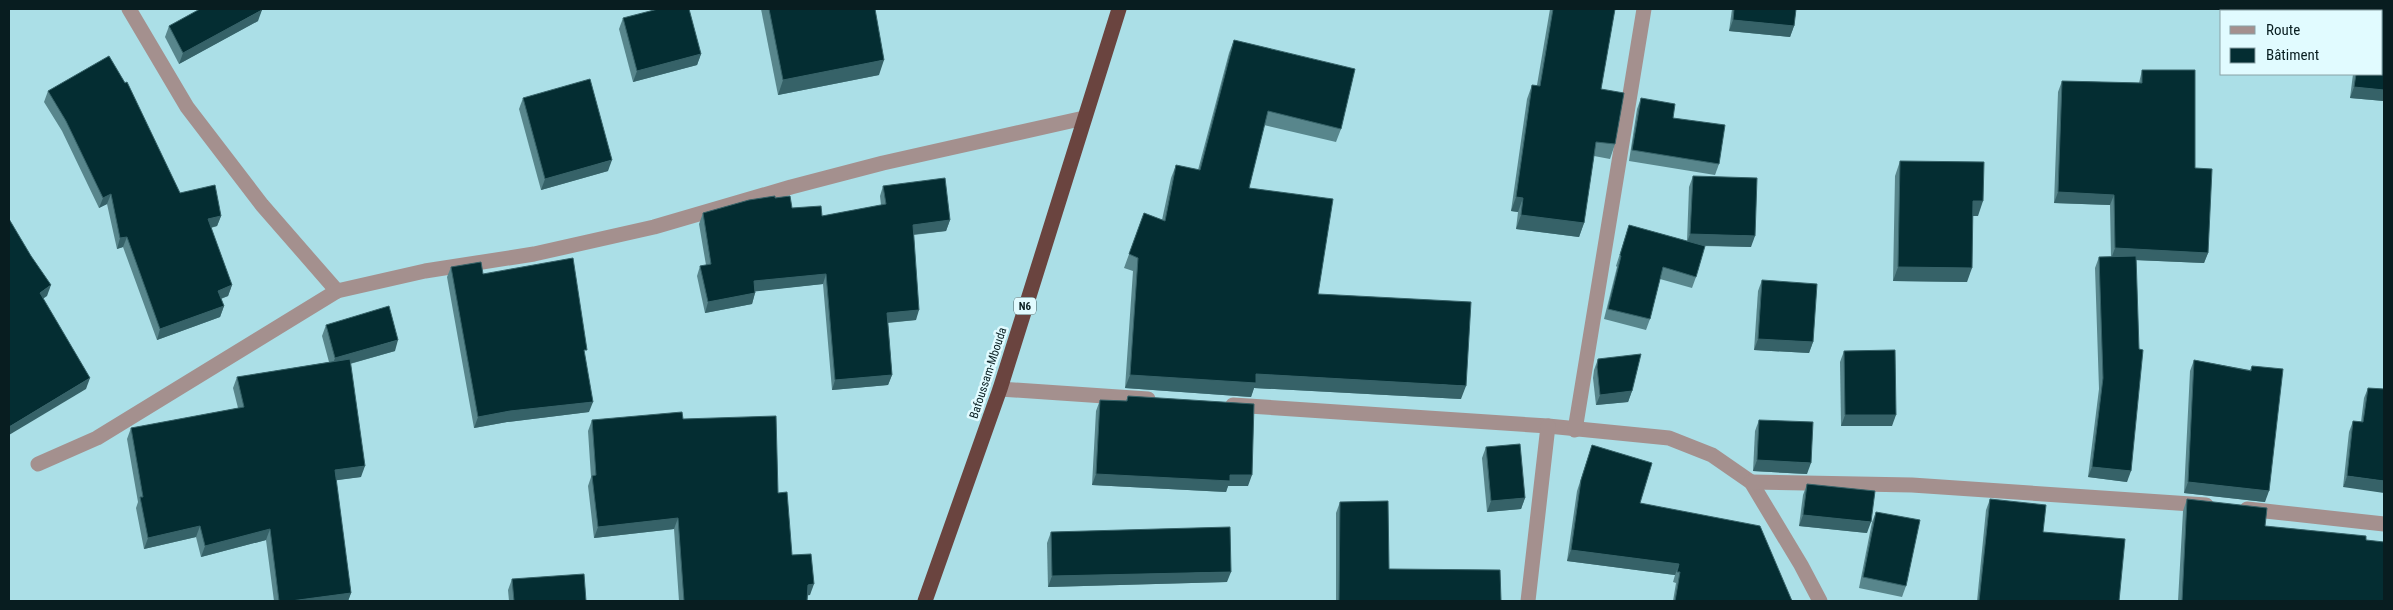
<svg xmlns="http://www.w3.org/2000/svg" width="2393" height="610" font-family="'Roboto Condensed',sans-serif">
	<style>
		.lines { fill: none; stroke-linecap: round; stroke-linejoin: round }
		.street { stroke: #a4908e; stroke-width: 15 }
		.highway { stroke: #6a443f; stroke-width: 15 }
		.wall { fill: #58868c }
		.shaded-wall { fill: #366268 }
		.building { fill: #042d32; stroke: #366268 }
		.labels { text-anchor: middle; dominant-baseline: central; stroke-width: 5; stroke-linejoin: round; paint-order: stroke }
		.shield { fill: #e1fbff; stroke: #496063; stroke-width: 1 }
		.shield-label { font-size: 11px; font-weight: bold; fill: #081d20 }
		.street-label { font-size: 12px; fill: #081d20; stroke: #e1fbff }
	</style>
	<rect width="100%" height="100%" fill="#abdfe7"/>
	<g class="lines">
		<g class="street">
			<polyline points="129,9 187,107 262,205 337,291"/>
			<polyline points="1000,389 1148,399"/>
			<polyline points="1233,405 1548,426 1669,438 1712,455 1751,482 1801,565 1820,601"/>
			<polyline points="1575,430 1644,9"/>
			<polyline points="38,464 97,438 337,291 425,271 534,254 654,227 791,187 883,163 1084,118"/>
			<polyline points="1751,482 1912,485 2206,505"/>
			<polyline points="2247,509 2384,524"/>
			<polyline points="1528,601 1548,426"/>
		</g>
		<polyline class="highway" points="925,601 1000,389 1119,9"/>
	</g>
	<g class="wall">
		<polygon points="761,9 875,9 879,75 778,95"/>
		<polygon points="1550,9 1615,9 1601,89 1615,144 1610,159 1594,156 1584,223 1579,237 1516,229 1518,212 1511,211 1527,99 1532,85 1537,85"/>
		<polygon points="1732,9 1796,9 1794,26 1790,37 1729,31"/>
		<polygon points="2362,9 2384,9 2384,101 2350,98 2353,74 2382,74 2382,11 2361,11"/>
		<polygon points="623,18 701,54 697,65 633,82 619,29"/>
		<polygon points="258,21 179,64 165,37 169,26"/>
		<polygon points="1234,40 1341,129 1336,142 1264,125 1249,188 1318,294 1461,399 1254,388 1251,397 1125,388 1133,271 1124,268 1144,213 1162,220 1171,178 1176,165 1198,170 1229,53"/>
		<polygon points="2142,70 2195,168 2208,253 2204,263 2136,260 2127,482 2088,477 2099,389 2095,268 2099,257 2111,257 2110,205 2054,203 2058,92 2062,81 2139,83"/>
		<polygon points="48,91 180,193 221,216 217,226 211,228 232,285 228,296 221,299 224,306 220,317 157,340 123,247 117,249 107,204 99,208 62,131 44,102"/>
		<polygon points="523,98 608,171 541,190 519,109"/>
		<polygon points="1641,98 1673,118 1719,164 1715,175 1629,161 1637,109"/>
		<polygon points="1900,161 1978,216 1973,216 1967,282 1893,281 1895,176"/>
		<polygon points="1693,176 1751,247 1702,246 1696,277 1692,288 1660,279 1650,319 1646,330 1604,319 1617,267 1616,266 1629,225 1687,241 1689,187"/>
		<polygon points="883,186 950,220 946,231 914,235 916,320 888,323 892,375 888,385 832,390 823,284 755,291 755,293 752,304 705,313 697,276 700,266 706,265 699,224 703,213 775,198 792,208 822,216 881,205 880,196"/>
		<polygon points="451,267 585,355 589,412 507,422 474,428 447,277"/>
		<polygon points="1762,280 1813,342 1809,353 1754,350 1758,291"/>
		<polygon points="326,325 395,351 350,364 361,477 336,480 351,593 348,601 274,601 266,540 201,557 196,537 144,549 136,508 138,502 127,439 131,428 238,408 233,388 237,377 329,362 322,336"/>
		<polygon points="1844,351 1892,426 1841,426 1840,362"/>
		<polygon points="1598,359 1632,391 1628,402 1596,405 1593,378 1594,370"/>
		<polygon points="2194,360 2250,370 2252,366 2265,502 2184,493 2190,371"/>
		<polygon points="2368,388 2384,389 2343,487 2349,432 2353,421 2361,422 2364,398"/>
		<polygon points="1128,396 1248,486 1228,486 1226,492 1092,485 1096,411 1100,400 1126,401"/>
		<polygon points="683,419 778,493 792,555 810,595 808,595 807,601 679,601 674,529 594,538 588,486 591,477 588,431 592,420"/>
		<polygon points="1759,420 1807,474 1753,471 1755,431"/>
		<polygon points="1592,445 1640,503 1792,601 1673,601 1676,583 1673,582 1675,575 1567,561 1577,491"/>
		<polygon points="1486,447 1525,498 1521,509 1487,512 1482,458"/>
		<polygon points="1807,484 1867,533 1799,526 1803,495"/>
		<polygon points="1990,499 2043,532 2119,601 1977,601 1986,510"/>
		<polygon points="2187,499 2265,526 2366,540 2384,601 2178,601 2183,511"/>
		<polygon points="1340,502 1389,569 1501,601 1336,601 1336,513"/>
		<polygon points="1876,512 1906,586 1902,597 1859,588 1872,522"/>
		<polygon points="1051,532 1227,582 1048,587 1047,543"/>
		<polygon points="512,579 586,601 509,601 508,590"/>
	</g>
	<g class="shaded-wall">
		<polygon points="262,10 258,21 179,64 183,53"/>
		<polygon points="1733,20 1794,26 1790,37 1729,31"/>
		<polygon points="701,54 697,65 633,82 637,71"/>
		<polygon points="884,60 879,75 778,95 783,80"/>
		<polygon points="2354,87 2384,90 2384,101 2350,98"/>
		<polygon points="612,160 608,171 541,190 545,179"/>
		<polygon points="2058,192 2114,195 2110,205 2054,203"/>
		<polygon points="111,194 107,204 99,208 103,198"/>
		<polygon points="1516,197 1523,198 1518,212 1511,211"/>
		<polygon points="1973,201 1983,201 1978,216 1968,216"/>
		<polygon points="1521,215 1584,223 1579,237 1516,229"/>
		<polygon points="221,216 217,226 204,229 208,219"/>
		<polygon points="950,220 946,231 909,235 913,225"/>
		<polygon points="1690,234 1755,236 1751,247 1686,245"/>
		<polygon points="127,237 123,247 117,249 120,238"/>
		<polygon points="2115,248 2208,253 2204,263 2111,259"/>
		<polygon points="1898,267 1972,268 1967,282 1893,281"/>
		<polygon points="826,274 823,284 750,292 754,281"/>
		<polygon points="51,285 47,296 37,303 40,293"/>
		<polygon points="232,285 228,296 214,301 218,291"/>
		<polygon points="755,293 752,304 705,313 708,302"/>
		<polygon points="224,306 220,317 157,340 160,329"/>
		<polygon points="919,310 916,320 883,323 887,313"/>
		<polygon points="1758,339 1813,342 1809,353 1754,350"/>
		<polygon points="398,340 395,351 331,369 335,358"/>
		<polygon points="1256,374 1466,386 1461,399 1254,388 1251,397 1125,388 1130,375"/>
		<polygon points="892,375 888,385 832,390 835,380"/>
		<polygon points="90,378 86,389 9,435 9,427"/>
		<polygon points="1632,391 1628,402 1596,405 1600,395"/>
		<polygon points="593,402 589,412 507,422 474,428 478,417 510,411"/>
		<polygon points="1845,415 1896,415 1892,426 1841,426"/>
		<polygon points="1757,460 1811,463 1807,474 1753,471"/>
		<polygon points="365,466 361,477 331,481 335,470"/>
		<polygon points="2092,467 2131,471 2127,482 2088,477"/>
		<polygon points="1096,474 1230,475 1252,475 1248,486 1228,486 1226,492 1092,485"/>
		<polygon points="2347,476 2384,481 2384,493 2343,487"/>
		<polygon points="2188,482 2269,491 2265,502 2184,493"/>
		<polygon points="1525,498 1521,509 1487,512 1491,501"/>
		<polygon points="1803,515 1871,522 1867,533 1799,526"/>
		<polygon points="678,518 674,529 594,538 598,527"/>
		<polygon points="200,526 196,537 144,549 148,538"/>
		<polygon points="270,529 266,540 201,557 205,546"/>
		<polygon points="1571,550 1679,564 1675,575 1567,561"/>
		<polygon points="1231,572 1227,582 1048,587 1052,576"/>
		<polygon points="814,584 810,595 804,596 808,585"/>
		<polygon points="351,593 348,601 291,601"/>
	</g>
	<g class="building">
		<polygon points="200,9 261,9 262,10 183,53 169,26"/>
		<polygon points="658,9 689,9 701,54 637,71 623,18"/>
		<polygon points="769,9 875,9 884,60 783,80"/>
		<polygon points="1553,9 1615,9 1601,89 1624,93 1615,144 1596,142 1584,223 1521,215 1523,198 1516,197 1532,85 1540,86"/>
		<polygon points="1734,9 1796,9 1794,26 1733,20"/>
		<polygon points="2363,9 2384,9 2384,90 2354,87 2356,74 2382,74 2382,11 2363,11"/>
		<polygon points="1234,40 1355,69 1341,129 1268,111 1249,188 1333,199 1318,294 1471,302 1466,386 1256,374 1256,383 1130,375 1138,258 1129,254 1144,213 1165,221 1176,165 1200,170"/>
		<polygon points="109,56 125,83 127,82 180,193 215,185 221,216 208,219 232,285 218,291 224,306 160,329 127,237 120,238 111,194 103,198 66,121 48,91"/>
		<polygon points="2142,70 2195,70 2195,168 2212,169 2208,253 2115,248 2114,195 2058,192 2062,81 2142,83"/>
		<polygon points="590,79 612,160 545,179 523,98"/>
		<polygon points="1641,98 1675,104 1673,118 1725,125 1719,164 1632,150"/>
		<polygon points="1900,161 1984,162 1983,201 1973,201 1972,268 1898,267"/>
		<polygon points="1693,176 1757,178 1755,236 1690,234"/>
		<polygon points="945,178 950,220 913,225 919,310 887,313 892,375 835,380 826,274 754,281 755,293 708,302 700,266 711,264 703,213 749,200 775,196 775,198 790,196 792,208 821,206 822,216 886,204 883,186"/>
		<polygon points="9,219 31,256 51,285 40,293 90,378 9,427"/>
		<polygon points="1629,225 1705,246 1696,277 1663,267 1650,319 1608,309 1621,256 1620,255"/>
		<polygon points="2136,256 2139,349 2143,350 2131,471 2092,467 2103,378 2099,257"/>
		<polygon points="573,258 587,350 584,350 593,402 510,411 478,417 451,267 481,262 483,274"/>
		<polygon points="1762,280 1817,284 1813,342 1758,339"/>
		<polygon points="389,306 398,340 335,358 326,325"/>
		<polygon points="1895,350 1896,415 1845,415 1844,351"/>
		<polygon points="1641,354 1632,391 1600,395 1597,367 1598,359"/>
		<polygon points="350,359 365,466 335,470 351,593 291,601 279,601 270,529 205,546 200,526 148,538 140,497 143,497 131,428 244,407 237,377"/>
		<polygon points="2194,360 2251,371 2252,366 2283,369 2269,491 2188,482"/>
		<polygon points="2368,388 2384,389 2384,481 2347,476 2353,421 2363,422"/>
		<polygon points="1128,396 1254,404 1252,475 1230,475 1230,481 1096,474 1100,400 1127,401"/>
		<polygon points="682,412 683,419 776,416 778,493 787,492 792,555 811,554 814,584 808,585 807,601 684,601 678,518 598,527 592,476 596,475 592,420"/>
		<polygon points="1759,420 1813,422 1811,463 1757,460"/>
		<polygon points="1520,444 1525,498 1491,501 1486,447"/>
		<polygon points="1592,445 1652,463 1640,503 1760,526 1792,601 1675,601 1680,572 1677,572 1679,564 1571,550 1581,480"/>
		<polygon points="1807,484 1875,491 1871,522 1803,515"/>
		<polygon points="1990,499 2046,505 2043,532 2125,539 2119,601 1979,601"/>
		<polygon points="2187,499 2267,508 2265,526 2366,536 2366,540 2384,542 2384,601 2182,601"/>
		<polygon points="1388,501 1389,569 1500,570 1501,601 1339,601 1340,502"/>
		<polygon points="1876,512 1920,520 1906,586 1863,577"/>
		<polygon points="1230,527 1231,572 1052,576 1051,532"/>
		<polygon points="584,574 586,601 514,601 512,579"/>
	</g>
	<g class="labels">
		<rect class="shield" x="1014" y="297.5" width="22" height="17" rx="4"/>
		<g class="shield-label">
			<text x="1025" y="306">N6</text>
		</g>
		<g class="street-label">
			<text transform="translate(988 373) rotate(-72)">Bafoussam-Mbouda</text>
		</g>
	</g>
	<rect width="2393" height="610" fill="none" stroke="#081d20" stroke-width="20"/>
	<rect x="2220" y="10" width="162" height="65" fill="#e1fbff" stroke="#8aa2a6"/>
	<rect x="2230" y="26" width="25" height="8" fill="#a4908e" stroke="#8aa2a6"/>
	<text x="2266" y="35" font-size="15" fill="#081d20">Route</text>
	<rect x="2230" y="48" width="25" height="15" fill="#042d32" stroke="#8aa2a6"/>
	<text x="2266" y="60" font-size="15" fill="#081d20">Bâtiment</text>
</svg>
